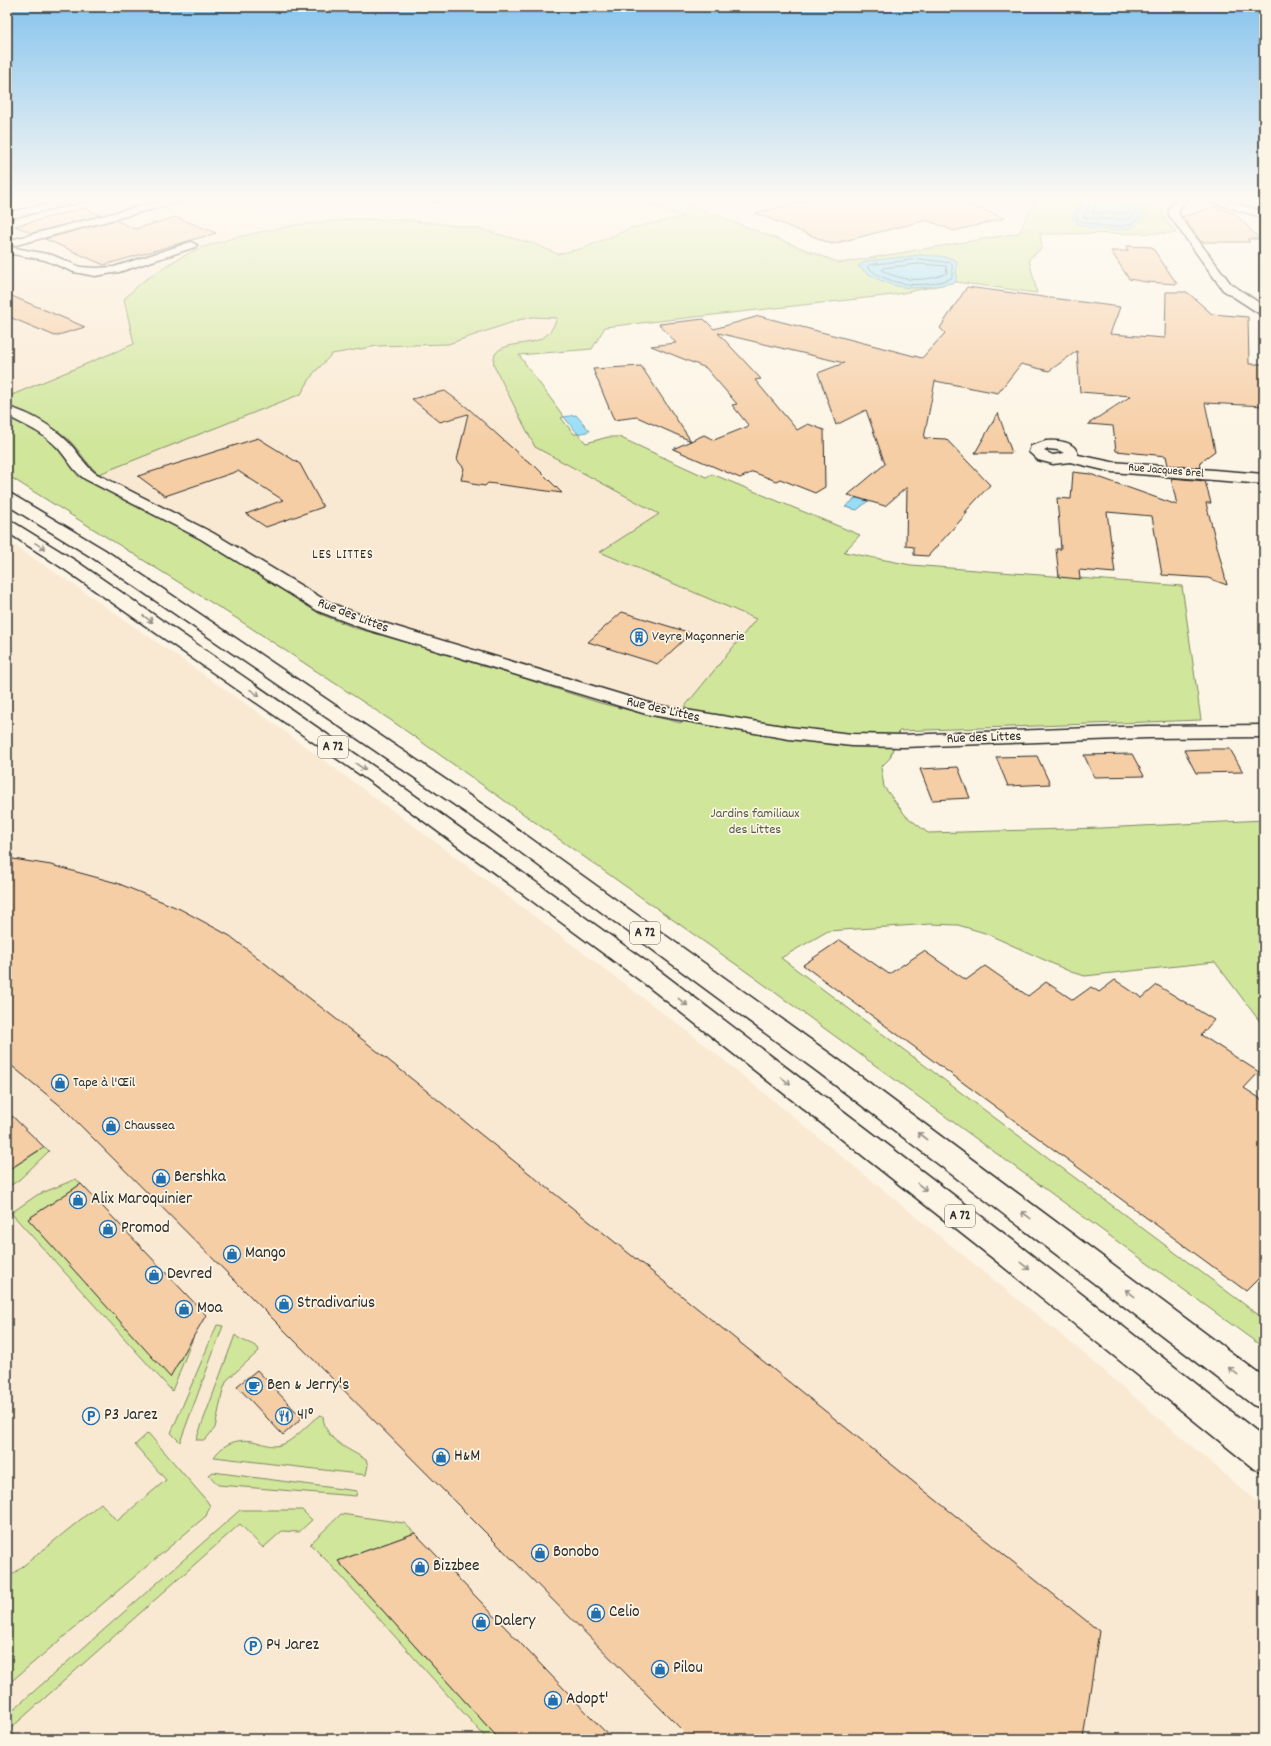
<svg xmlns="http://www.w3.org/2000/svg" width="1271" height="1746" font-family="Dekko,sans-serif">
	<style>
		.built { fill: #fae9d2 }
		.green { fill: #d0e69b; stroke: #7e8863 }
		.water { fill: #96ddf8; stroke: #6b96a6 }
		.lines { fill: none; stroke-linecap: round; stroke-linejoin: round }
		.shore { stroke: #56727d; stroke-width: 1 }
		.building { fill: #f6cea5; stroke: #2b2b2b }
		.minor-casing { stroke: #2b2b2b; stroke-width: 3 }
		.highway-casing { stroke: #2b2b2b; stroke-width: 3 }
		.minor { fill: #fcf5e5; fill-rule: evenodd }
		.highway { fill: #fcf5e5; fill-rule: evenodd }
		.oneway { stroke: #949088 }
		.labels { text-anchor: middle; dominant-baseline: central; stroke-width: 3.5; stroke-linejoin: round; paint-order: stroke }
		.far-street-label { font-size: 12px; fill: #2b2b2b; stroke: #fcf5e5 }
		.far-neighbourhood-label { font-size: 13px; letter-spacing: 1px; fill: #2b2b2b; stroke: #fcf5e5 }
		.shield { fill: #fcf5e5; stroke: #6a6863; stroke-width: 1 }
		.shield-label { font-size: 13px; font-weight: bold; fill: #2b2b2b }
		.street-label { font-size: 14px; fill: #2b2b2b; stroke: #fcf5e5 }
		.poi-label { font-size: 14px; fill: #2b2b2b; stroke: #fcf5e5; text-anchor: start }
		.park-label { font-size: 14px; fill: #545a47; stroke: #fcf5e5 }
		.near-poi-label { font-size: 17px; fill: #2b2b2b; stroke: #fcf5e5; text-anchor: start }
	</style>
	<rect width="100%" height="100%" fill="#fcf5e5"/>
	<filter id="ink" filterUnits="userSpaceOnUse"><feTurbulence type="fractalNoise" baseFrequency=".025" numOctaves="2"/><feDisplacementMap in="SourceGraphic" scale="8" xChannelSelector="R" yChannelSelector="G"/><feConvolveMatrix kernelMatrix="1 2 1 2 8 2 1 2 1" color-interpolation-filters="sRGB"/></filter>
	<g filter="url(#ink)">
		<g class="built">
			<polygon points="7,199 635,199 685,217 632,228 584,248 557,254 534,244 475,228 406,220 354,219 297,225 236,237 197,249 167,265 141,283 134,344 7,397"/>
			<polygon points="532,317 557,318 553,328 542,339 493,359 498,376 535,447 659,515 600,552 757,619 686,705 681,723 600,703 430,648 355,628 320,614 231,556 85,480 301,394 313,374 332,354 377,346 448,344 519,320"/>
			<polygon points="7,541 70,582 269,720 445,849 699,1040 1074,1345 1264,1508 1264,1739 7,1739"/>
		</g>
		<g class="green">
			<path d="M635,199h39l166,64 179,-30 16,-34h132c-1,2 -2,4 -3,6 -5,10 6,21 12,28l-136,1 2,14 -13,11 8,34 -81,-11 -63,13 -288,32 -13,22 -73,6 45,62 -3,1 13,16h4l8,9 22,-6h11l87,40 6,-3 148,61 -16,17 67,13 271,21 19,134 -302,11 -9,27 -9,9 3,20 22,29 22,17 173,-5 163,-8v207l-49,-65 -130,14 -14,-4 -86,-39 -27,-8 -27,-1 -103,7 -47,27 483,361v29l-513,-373 -359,-254 -156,-103 -229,-143v-60c17,9 37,18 51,33 7,8 12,19 20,28l128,65 114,73 35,14 75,20 170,55 81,20 5,-18 70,-86 -156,-67 59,-38 -124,-67 -41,-81c-5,-27 32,-18 48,-28 8,-4 12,-12 15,-20l-25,-1 -13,3 -71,24 -71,2 -45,8 -19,20 -12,20 -202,80c-14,-11 -22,-29 -37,-40 -16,-12 -37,-20 -55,-28v-9l127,-53 -10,-45 17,-16 26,-18 30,-16 39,-12 61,-12 57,-6 52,1 69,8 59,16 24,10 26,-6 48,-20 52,-11z"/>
			<polygon points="45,1147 49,1151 20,1179 7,1188 7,1171"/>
			<polygon points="76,1179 81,1184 28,1219 170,1376 193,1338 172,1391 11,1213 37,1195"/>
			<polygon points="217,1325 223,1326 180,1442 171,1433"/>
			<path d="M235,1335c7,7 16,7 23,13l1,3 -32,29 -4,10 -8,38 -10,12h-9z"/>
			<path d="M320,1415l3,1c2,26 26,32 43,44l2,5 -2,10 -152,-18c11,-16 28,-20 46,-14 8,2 13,4 21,2 13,-4 27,-22 39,-30z"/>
			<polygon points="148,1433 207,1501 210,1506 206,1516 7,1685 7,1579 101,1503 117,1521 166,1480 135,1445"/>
			<polygon points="213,1472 357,1491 356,1496 218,1485 209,1475"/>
			<polygon points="240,1510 302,1510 312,1520 299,1532 282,1531 263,1548 240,1524 10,1729 16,1739 7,1739 7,1715"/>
			<polygon points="341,1514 404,1523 415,1533 338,1561 499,1739 487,1739 329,1563 310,1544"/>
		</g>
		<g class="water">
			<path d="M1083,199h69c-2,8 -9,22 -16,27 -11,7 -62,5 -64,-10z"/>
			<path d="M920,255c13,1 25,0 37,6l-1,21c-29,6 -51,11 -80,-4 -6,-3 -13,-7 -18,-12l9,-5z"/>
			<polygon points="576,415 590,431 578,434 564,417"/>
			<polygon points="856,498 868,501 857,510 845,507"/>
		</g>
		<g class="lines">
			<g class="shore">
				<path d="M1085,199l-9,17 2,4c13,5 47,11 58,1 6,-6 9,-15 12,-22"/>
				<polyline points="1090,199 1089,205 1083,217 1117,220 1131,218 1142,199"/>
				<polyline points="1096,199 1093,213 1128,213 1136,199"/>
				<path d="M920,259l32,4v15c-29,11 -61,9 -85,-11l2,-2z"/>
				<path d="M920,264l26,2 1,7c-20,9 -46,9 -65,-3l2,-2z"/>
			</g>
		</g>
		<g class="building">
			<polygon points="816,199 953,199 1005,218 954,231 927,220 832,244 756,213"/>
			<polygon points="1214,207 1234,213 1260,239 1247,239 1250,242 1201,242 1182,217"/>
			<polygon points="84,208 101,215 32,233 15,226"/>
			<polygon points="176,217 216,233 104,265 45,239 115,220 135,229"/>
			<polygon points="1126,246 1152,247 1177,284 1146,282 1129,279 1111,251 1128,251"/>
			<polygon points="967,287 1120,307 1110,334 1165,338 1166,292 1187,292 1212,314 1248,317 1249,364 1264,364 1264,406 1205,403 1215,451 1200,462 1201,468 1168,465 1166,456 1116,451 1113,426 1088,424 1131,396 1080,392 1077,351 1049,371 1021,364 998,393 935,381 924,438 946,439 990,485 965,512 968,512 928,556 914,555 914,547 906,546 907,487 885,506 848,495 885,464 866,410 836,425 818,373 844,363 718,333 761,379 755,380 797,430 808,424 824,430 825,487 815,493 780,479 776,481 753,472 740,478 673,449 704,435 714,440 749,426 732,405 737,404 706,368 651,346 676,343 659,324 704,319 714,329 759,316 922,358 945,333 940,328"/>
			<polygon points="7,294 85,327 55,336 7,316"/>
			<polygon points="641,366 691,441 637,417 614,420 593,369"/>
			<polygon points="445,391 469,409 522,457 534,465 562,493 488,483 485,486 472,484 470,481 461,480 464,468 457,460 468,414 440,422 412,399"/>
			<polygon points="998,413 1012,453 975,453"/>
			<polygon points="258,438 300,464 323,507 266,527 246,514 283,500 238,471 165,496 138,476"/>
			<polygon points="1073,472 1090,474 1177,505 1171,478 1205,481 1211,503 1206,503 1227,585 1208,578 1162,575 1152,516 1107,512 1115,573 1079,570 1080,579 1059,577 1056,549 1061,549 1057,498 1071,499"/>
			<polygon points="622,612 691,633 658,664 588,642"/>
			<polygon points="1206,749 1230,749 1243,772 1196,773 1184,750"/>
			<polygon points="1132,754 1144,776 1094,777 1084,755"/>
			<polygon points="1037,756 1050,784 1008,786 996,757"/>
			<polygon points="958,767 970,798 932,800 920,769"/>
			<polygon points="7,858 51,865 117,883 180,909 230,936 372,1047 1099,1631 1083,1739 691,1739 62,1107 7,1062"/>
			<polygon points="840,940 889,974 924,951 966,980 985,966 1028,996 1046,982 1073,1000 1091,987 1099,992 1115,980 1142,998 1157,985 1214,1020 1201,1035 1259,1072 1244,1088 1264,1101 1264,1273 1246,1291 803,965"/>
			<polygon points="7,1111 44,1147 7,1171"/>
			<polygon points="81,1184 206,1315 170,1377 28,1219"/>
			<polygon points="257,1370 302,1418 283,1435 237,1386"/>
			<polygon points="415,1533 612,1739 499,1739 338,1561"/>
		</g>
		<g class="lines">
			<g class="minor-casing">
				<g id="minor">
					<polygon points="68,199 87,199 86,201 7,219 7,213"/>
					<polygon points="167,199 184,199 183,201 12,246 15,248 52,255 80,267 95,268 114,267 191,242 197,245 195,247 119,272 95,276 74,272 45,260 7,253 7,241"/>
					<polygon points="427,199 442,199 437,202 428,201"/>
					<polygon points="1176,199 1187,199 1179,209 1179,215 1231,284 1264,306 1264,315 1260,314 1223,290 1169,215 1169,209"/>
					<polygon points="1206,199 1222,199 1264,212 1264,218 1207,201"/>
					<path d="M7,407c22,5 49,21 64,38 8,9 14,20 24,28l118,60 117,70 44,17 282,85 133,22 63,7 51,1 244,-9 117,-1v12l-117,1 -244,9 -51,-1 -63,-7 -143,-25 -284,-86 -44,-17 -117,-72 -116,-60c-12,-8 -18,-21 -27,-31 -14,-15 -33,-23 -51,-32z"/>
					<path d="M1046,441c11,-1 30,0 32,14l34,7 152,12v10l-152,-12 -42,-10 -17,2 -15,-4 -9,-8 2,-6zM1048,449l10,1 6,3 -11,2 -9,-4z"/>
				</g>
			</g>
			<g class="highway-casing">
				<g id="highway">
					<polygon points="7,493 13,495 105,550 495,813 836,1058 1264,1377 1264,1409 1253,1405 818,1072 481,823 93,558 7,505"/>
					<polygon points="7,520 13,522 76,561 386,775 661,972 1015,1242 1264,1437 1264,1472 1253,1468 995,1260 645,984 372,783 64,569 7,532"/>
				</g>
			</g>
			<use href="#minor" class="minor"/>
			<use href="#highway" class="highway"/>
		</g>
		<defs><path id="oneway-shaft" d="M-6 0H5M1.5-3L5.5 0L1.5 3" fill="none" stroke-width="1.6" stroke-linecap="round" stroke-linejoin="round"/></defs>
		<g class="oneway">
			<use href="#oneway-shaft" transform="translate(40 546) rotate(32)"/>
			<use href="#oneway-shaft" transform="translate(148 619) rotate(35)"/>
			<use href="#oneway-shaft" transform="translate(255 693) rotate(35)"/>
			<use href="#oneway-shaft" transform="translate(361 767) rotate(35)"/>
			<use href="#oneway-shaft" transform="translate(683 1002) rotate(38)"/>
			<use href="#oneway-shaft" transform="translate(786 1081) rotate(38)"/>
			<use href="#oneway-shaft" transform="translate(922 1136) rotate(-143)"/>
			<use href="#oneway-shaft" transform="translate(922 1187) rotate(38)"/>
			<use href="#oneway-shaft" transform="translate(1026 1215) rotate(-143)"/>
			<use href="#oneway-shaft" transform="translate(1025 1266) rotate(38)"/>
			<use href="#oneway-shaft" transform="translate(1130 1293) rotate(-143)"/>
			<use href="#oneway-shaft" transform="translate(1233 1371) rotate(-142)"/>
		</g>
	</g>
	<linearGradient id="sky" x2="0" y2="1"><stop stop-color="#87c4ee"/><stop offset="0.45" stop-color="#fefaf3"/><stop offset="1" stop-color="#fefaf3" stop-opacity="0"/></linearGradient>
	<rect width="1271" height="443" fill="url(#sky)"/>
	<defs>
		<g id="building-ring" transform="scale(0.9)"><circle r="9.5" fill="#fcf5e5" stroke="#1f6fb2" stroke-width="1.5"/><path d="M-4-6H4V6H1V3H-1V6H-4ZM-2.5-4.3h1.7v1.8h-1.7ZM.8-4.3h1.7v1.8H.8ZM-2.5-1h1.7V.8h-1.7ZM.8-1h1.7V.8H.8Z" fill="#1f6fb2"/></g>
		<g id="shop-ring" transform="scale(0.9)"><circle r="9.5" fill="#fcf5e5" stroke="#1f6fb2" stroke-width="1.5"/><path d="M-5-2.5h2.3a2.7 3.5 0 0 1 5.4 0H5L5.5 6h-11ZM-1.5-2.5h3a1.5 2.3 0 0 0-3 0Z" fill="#1f6fb2"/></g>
		<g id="cafe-ring" transform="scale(0.9)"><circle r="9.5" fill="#fcf5e5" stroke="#1f6fb2" stroke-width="1.5"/><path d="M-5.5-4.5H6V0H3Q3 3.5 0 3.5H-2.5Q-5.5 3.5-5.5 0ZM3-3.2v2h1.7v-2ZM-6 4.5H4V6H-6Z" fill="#1f6fb2"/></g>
		<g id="parking-ring" transform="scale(0.9)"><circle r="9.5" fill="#fcf5e5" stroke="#1f6fb2" stroke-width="1.5"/><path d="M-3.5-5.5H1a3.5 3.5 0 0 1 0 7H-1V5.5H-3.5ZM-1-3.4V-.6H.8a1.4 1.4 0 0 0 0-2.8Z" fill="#1f6fb2"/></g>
		<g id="restaurant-ring" transform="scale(0.9)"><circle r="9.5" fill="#fcf5e5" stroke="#1f6fb2" stroke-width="1.5"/><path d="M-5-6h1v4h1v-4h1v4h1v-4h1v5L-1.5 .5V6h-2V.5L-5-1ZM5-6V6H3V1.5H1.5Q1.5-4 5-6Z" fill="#1f6fb2"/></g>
	</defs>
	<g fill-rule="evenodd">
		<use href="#building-ring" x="639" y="637"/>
		<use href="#shop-ring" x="60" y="1083"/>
		<use href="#shop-ring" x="111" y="1126"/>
		<use href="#shop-ring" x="161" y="1178"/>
		<use href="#shop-ring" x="78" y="1200"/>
		<use href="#shop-ring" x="108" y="1229"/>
		<use href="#shop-ring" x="232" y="1254"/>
		<use href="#shop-ring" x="154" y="1275"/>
		<use href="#shop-ring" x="284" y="1304"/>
		<use href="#shop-ring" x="184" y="1309"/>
		<use href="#cafe-ring" x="254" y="1386"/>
		<use href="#parking-ring" x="91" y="1416"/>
		<use href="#restaurant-ring" x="284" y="1416"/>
		<use href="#shop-ring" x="441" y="1457"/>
		<use href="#shop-ring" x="540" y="1553"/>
		<use href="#shop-ring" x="420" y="1567"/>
		<use href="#shop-ring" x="596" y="1613"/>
		<use href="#shop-ring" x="481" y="1622"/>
		<use href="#parking-ring" x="253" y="1646"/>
		<use href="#shop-ring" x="660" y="1669"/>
		<use href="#shop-ring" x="553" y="1700"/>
	</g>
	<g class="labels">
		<g class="far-street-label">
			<text transform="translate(1166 471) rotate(5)">Rue Jacques Brel</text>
		</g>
		<g class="far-neighbourhood-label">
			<text x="343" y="555">LES LITTES</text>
		</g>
		<g class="shield">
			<rect x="318" y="736" width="30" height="22" rx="3"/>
			<rect x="630" y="922" width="30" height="22" rx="3"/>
			<rect x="945" y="1205" width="30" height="22" rx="3"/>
		</g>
		<g class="shield-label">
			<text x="333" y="747">A 72</text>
			<text x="645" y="933">A 72</text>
			<text x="960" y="1216">A 72</text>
		</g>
		<g class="street-label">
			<text transform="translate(353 616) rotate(21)">Rue des Littes</text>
			<text transform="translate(663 710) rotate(13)">Rue des Littes</text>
			<text transform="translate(984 738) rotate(-2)">Rue des Littes</text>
		</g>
		<g class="poi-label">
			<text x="652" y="637">Veyre Maçonnerie</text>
			<text x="73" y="1083">Tape à l'Œil</text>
			<text x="124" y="1126">Chaussea</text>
		</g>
		<g class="park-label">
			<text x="755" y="814">Jardins familiaux<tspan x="755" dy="16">des Littes</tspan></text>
		</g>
		<g class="near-poi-label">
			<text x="174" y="1178">Bershka</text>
			<text x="91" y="1200">Alix Maroquinier</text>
			<text x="121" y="1229">Promod</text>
			<text x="245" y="1254">Mango</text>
			<text x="167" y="1275">Devred</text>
			<text x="297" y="1304">Stradivarius</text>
			<text x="197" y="1309">Moa</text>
			<text x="267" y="1386">Ben &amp; Jerry's</text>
			<text x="104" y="1416">P3 Jarez</text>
			<text x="297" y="1416">41°</text>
			<text x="454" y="1457">H&amp;M</text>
			<text x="553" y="1553">Bonobo</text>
			<text x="433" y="1567">Bizzbee</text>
			<text x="609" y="1613">Celio</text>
			<text x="494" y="1622">Dalery</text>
			<text x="266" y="1646">P4 Jarez</text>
			<text x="673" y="1669">Pilou</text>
			<text x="566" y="1700">Adopt'</text>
		</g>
	</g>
	<rect width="1271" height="1746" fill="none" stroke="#fcf5e5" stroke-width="24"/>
	<rect x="12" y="12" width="1247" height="1722" fill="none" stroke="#2b2b2b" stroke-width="1.5" filter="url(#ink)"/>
</svg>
